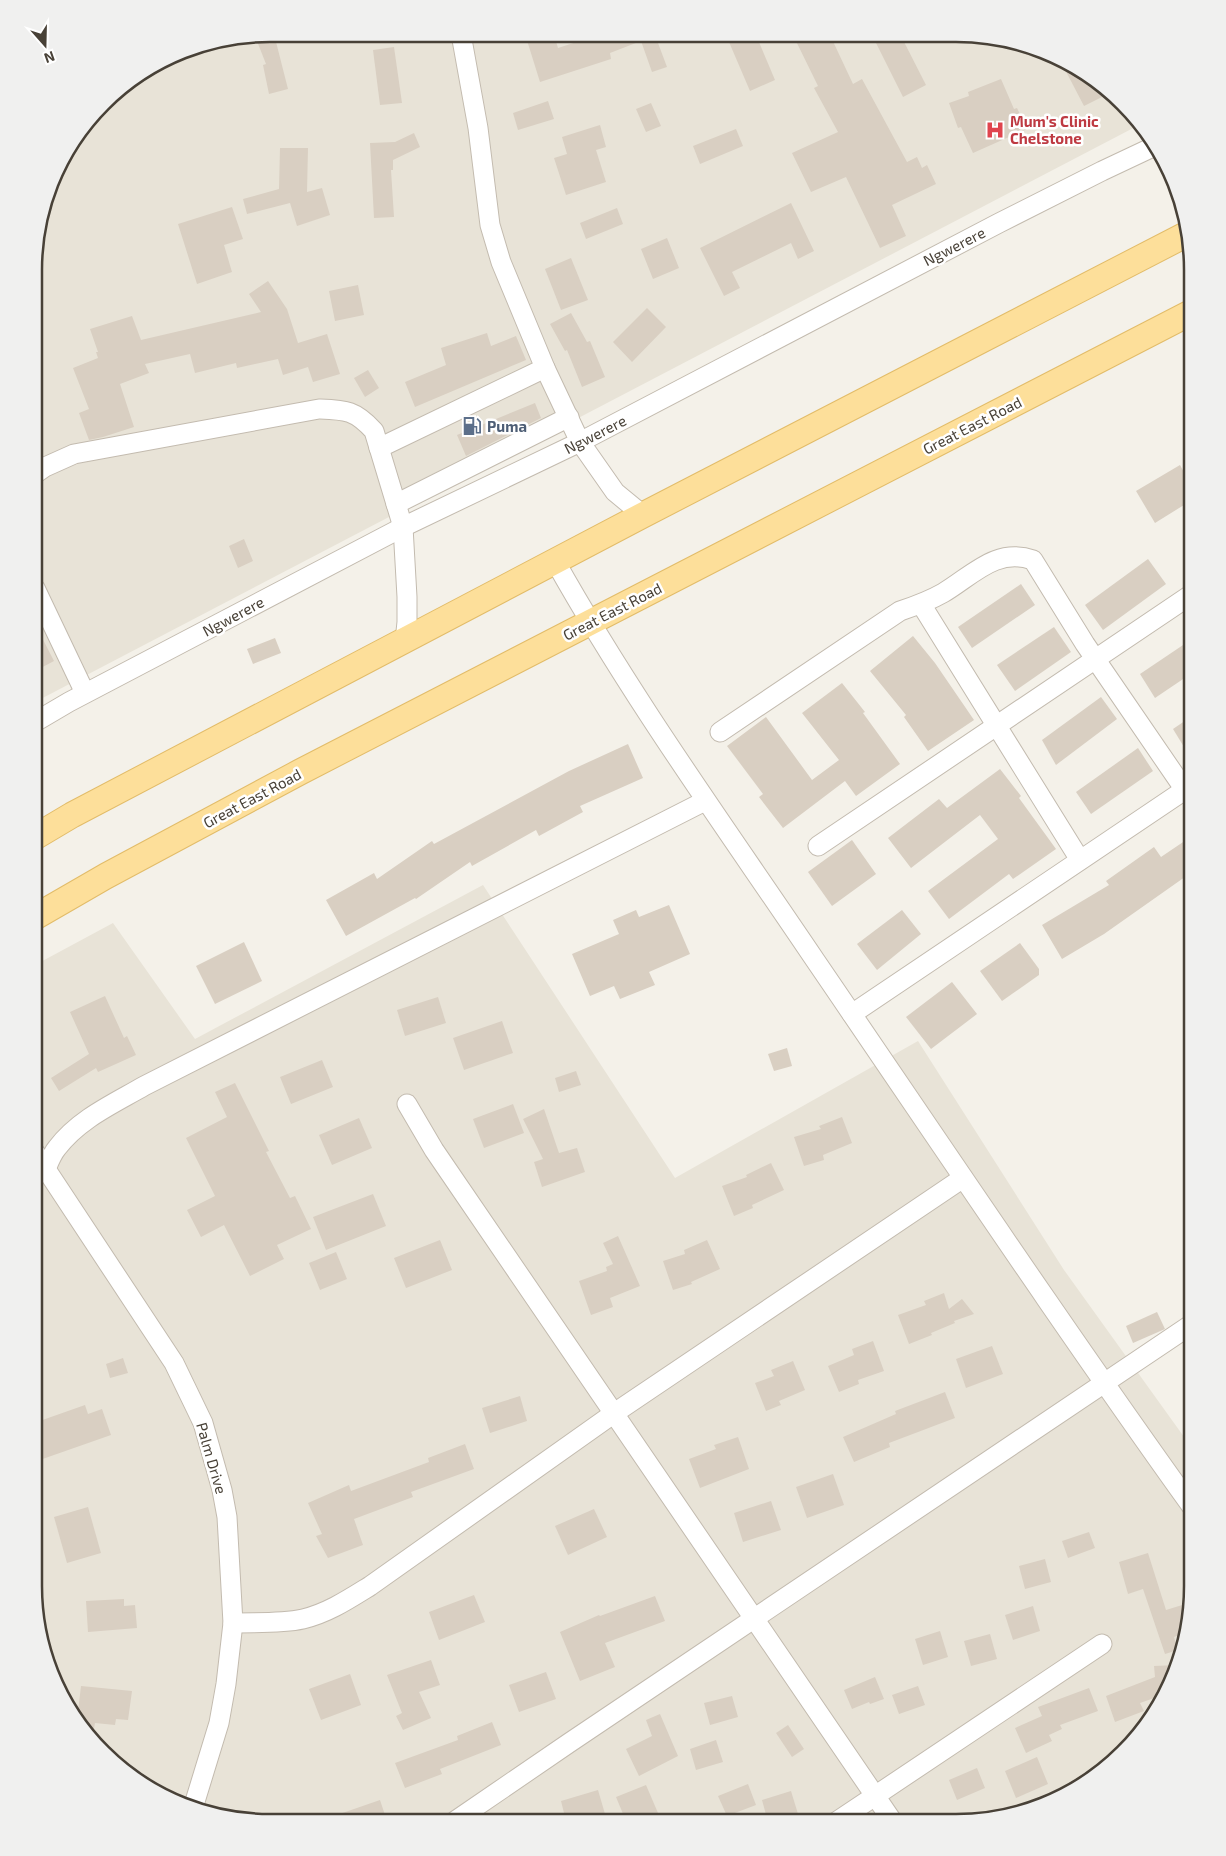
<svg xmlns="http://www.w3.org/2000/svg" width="1226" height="1856" font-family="'Exo 2',sans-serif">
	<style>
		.residential { fill: #e8e3d7 }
		.building { fill: #d9cfc2 }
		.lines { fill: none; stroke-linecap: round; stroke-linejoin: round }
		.minor-casing { stroke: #c3bbaf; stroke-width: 21 }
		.major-casing { stroke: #e2bc69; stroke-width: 27 }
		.minor { stroke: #fff; stroke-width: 19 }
		.major { stroke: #fddf9a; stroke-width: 25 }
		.labels { text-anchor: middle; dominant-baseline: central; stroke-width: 5; stroke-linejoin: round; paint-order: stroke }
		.health-label { font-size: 15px; font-weight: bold; fill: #be3a42; stroke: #fff; text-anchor: start }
		.street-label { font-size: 15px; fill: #484137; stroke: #fff }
		.service-label { font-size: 15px; font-weight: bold; fill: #4e5e75; stroke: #fff; text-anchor: start }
		.rim { fill: none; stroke: #484137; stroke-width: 2.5 }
	</style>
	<rect width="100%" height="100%" fill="#f4f1e9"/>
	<g class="residential">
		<polygon points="271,34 987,36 1046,52 1099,83 1141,124 35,702 36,239 65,152 115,92 194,46"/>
		<polygon points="483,885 675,1178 918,1041 1064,1270 1192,1448 1192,1601 1180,1662 1152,1717 1100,1773 1046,1804 956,1822 240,1820 180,1804 127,1773 83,1730 52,1676 34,1585 35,965 113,923 195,1039"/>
	</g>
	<g class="building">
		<polygon points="274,34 288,89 269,94 263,65 266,64 255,36"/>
		<polygon points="525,34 554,35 558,48 598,35 655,35 667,67 652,72 641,41 610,53 611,59 540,82"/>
		<polygon points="726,35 756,35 775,80 750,91"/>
		<polygon points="793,35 830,35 853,84 862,79 907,162 917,157 922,168 927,165 936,184 892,205 906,236 880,248 846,177 811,192 792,153 838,132 814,88 818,86"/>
		<polygon points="872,35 901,36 926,85 903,97"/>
		<polygon points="394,47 402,103 380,105 373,50"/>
		<polygon points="1060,60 1099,83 1110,93 1084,106"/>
		<polygon points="1001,79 1014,109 1017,108 1027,129 973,153 961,127 958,128 949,103 969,96 968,92"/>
		<polygon points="548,101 554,119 518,130 513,113"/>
		<polygon points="651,103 661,126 646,132 636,109"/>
		<polygon points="600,125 606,147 596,150 606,182 566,195 554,158 567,154 562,137"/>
		<polygon points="736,129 743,146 700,164 693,146"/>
		<polygon points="414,133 420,147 393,160 393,170 391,170 394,217 374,218 370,143 395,142"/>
		<polygon points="280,148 308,148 307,192 322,188 330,215 297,226 290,203 247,214 243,199 279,189"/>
		<polygon points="791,203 814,251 798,259 791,243 732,272 740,288 724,296 700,248"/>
		<polygon points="232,207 243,239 224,245 232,272 197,284 178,224"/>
		<polygon points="617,208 623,224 586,239 580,223"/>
		<polygon points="667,238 679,268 653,279 641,249"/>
		<polygon points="571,258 588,300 561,310 545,269"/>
		<polygon points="268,281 287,309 298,343 327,334 340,374 313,382 308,367 283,375 278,359 237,368 236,363 195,373 190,354 145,364 149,373 120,384 134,427 103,437 89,440 79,413 89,409 73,368 98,358 96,352 98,352 90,329 132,316 141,340 261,312 249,294"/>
		<polygon points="358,285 364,315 335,321 329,291"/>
		<polygon points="647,308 666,327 632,362 613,342"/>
		<polygon points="571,313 587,342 590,341 605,377 582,387 567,350 565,351 550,324"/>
		<polygon points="487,333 491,346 516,336 526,360 415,407 405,382 446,365 441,348"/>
		<polygon points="368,370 379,388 365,397 354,378"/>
		<polygon points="535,403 541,418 466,456 457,435"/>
		<polygon points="1180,465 1192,487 1192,500 1155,523 1136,491"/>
		<polygon points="244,539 253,561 238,568 229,546"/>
		<polygon points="1148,559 1166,584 1103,630 1085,605"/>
		<polygon points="1021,584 1035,605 972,648 958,627"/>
		<polygon points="35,624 54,661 35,671"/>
		<polygon points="1054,627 1071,652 1015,691 997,665"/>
		<polygon points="913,636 935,663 974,720 928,751 904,717 906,715 870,671"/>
		<polygon points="275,638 281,653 253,664 247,649"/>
		<polygon points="1192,639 1192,673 1155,698 1140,674"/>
		<polygon points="842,683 865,712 863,713 900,764 856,796 845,781 783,828 759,797 763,794 727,746 766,717 812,780 839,760 802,713"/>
		<polygon points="1101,697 1117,719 1056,765 1042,740"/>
		<polygon points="1192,716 1192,760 1173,729"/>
		<polygon points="628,744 643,778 580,806 583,812 539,836 536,830 472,866 470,862 416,899 415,898 346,936 326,900 374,873 377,879 432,841 434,844 569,771"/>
		<polygon points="1138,748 1153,771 1091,814 1076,792"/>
		<polygon points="1000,769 1021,796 1019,798 1056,849 1013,879 1009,874 949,919 928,891 998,839 980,815 911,868 888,838 939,799 947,808"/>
		<polygon points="1192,836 1192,872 1104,934 1062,959 1042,925 1109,885 1106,881 1154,847 1161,857"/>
		<polygon points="852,840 876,874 832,906 808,872"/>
		<polygon points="669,905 690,954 649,972 655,985 620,999 614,986 590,996 572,954 619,934 613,920 636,910 639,917"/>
		<polygon points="902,910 921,934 877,970 857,944"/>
		<polygon points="244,942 262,981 215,1004 196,966"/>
		<polygon points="1020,943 1039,969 1039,975 1002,1001 980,971"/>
		<polygon points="952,982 977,1014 931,1049 906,1017"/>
		<polygon points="105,996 124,1038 127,1036 136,1055 98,1072 96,1068 59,1091 51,1078 89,1054 70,1012"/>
		<polygon points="438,997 446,1023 405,1036 397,1010"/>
		<polygon points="502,1021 513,1053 464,1070 453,1038"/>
		<polygon points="787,1048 792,1066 774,1071 768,1054"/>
		<polygon points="322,1060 333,1087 291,1104 280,1077"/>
		<polygon points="576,1071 581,1085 559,1092 555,1078"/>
		<polygon points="235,1083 269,1151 266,1152 290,1198 295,1196 311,1229 277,1245 284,1259 250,1276 224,1225 201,1237 187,1210 215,1196 186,1138 227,1117 215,1092"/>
		<polygon points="513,1104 524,1133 484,1148 473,1119"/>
		<polygon points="544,1109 559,1153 577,1148 585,1172 542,1187 534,1162 543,1159 523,1119"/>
		<polygon points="842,1117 852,1143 823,1155 824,1160 804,1166 794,1137 821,1129 819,1126"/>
		<polygon points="359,1118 372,1148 332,1165 319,1135"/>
		<polygon points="771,1163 784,1190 752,1205 753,1208 734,1216 722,1186 747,1177 746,1175"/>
		<polygon points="373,1194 386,1226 326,1250 313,1217"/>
		<polygon points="618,1236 640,1286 610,1298 613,1307 591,1315 579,1281 607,1271 606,1267 613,1264 603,1243"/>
		<polygon points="440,1240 452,1270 406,1288 394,1258"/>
		<polygon points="707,1240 720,1269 691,1282 692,1284 673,1290 663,1261 685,1254 684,1250"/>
		<polygon points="336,1252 347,1279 320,1290 309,1263"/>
		<polygon points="944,1293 949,1309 962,1299 974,1314 954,1321 955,1323 931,1333 932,1335 909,1344 898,1315 926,1305 924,1301"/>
		<polygon points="1157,1312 1165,1329 1133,1343 1126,1326"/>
		<polygon points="873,1341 884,1371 858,1380 859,1384 839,1392 828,1366 854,1355 852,1349"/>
		<polygon points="992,1346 1003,1374 966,1388 956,1359"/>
		<polygon points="123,1358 128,1373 110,1378 106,1364"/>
		<polygon points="793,1361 805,1390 779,1401 781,1405 766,1411 755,1383 774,1376 771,1370"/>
		<polygon points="945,1392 955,1418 889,1443 890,1447 854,1462 843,1437 896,1414 895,1411"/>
		<polygon points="520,1396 527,1421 490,1433 482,1408"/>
		<polygon points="85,1405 88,1414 102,1409 111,1435 34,1462 34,1423"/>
		<polygon points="738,1437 749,1469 700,1488 689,1459 716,1449 714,1445"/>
		<polygon points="465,1444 474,1469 411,1492 413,1497 354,1519 363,1545 328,1558 316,1536 322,1534 308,1503 349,1485 351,1491 429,1462 428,1458"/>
		<polygon points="833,1474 844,1505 807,1518 796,1487"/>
		<polygon points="771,1501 781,1530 743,1542 734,1513"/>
		<polygon points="88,1507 101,1553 67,1563 54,1517"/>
		<polygon points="594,1509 607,1537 568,1555 555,1526"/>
		<polygon points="1089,1532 1095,1548 1068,1558 1062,1541"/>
		<polygon points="1148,1553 1166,1610 1192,1602 1185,1633 1174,1637 1178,1650 1165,1654 1143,1589 1128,1594 1119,1562"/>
		<polygon points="1045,1559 1051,1582 1025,1589 1019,1566"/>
		<polygon points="474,1595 485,1622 439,1640 429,1612"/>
		<polygon points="655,1596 665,1621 605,1643 615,1667 580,1681 560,1632 599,1615 600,1616"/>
		<polygon points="124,1599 124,1606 135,1605 137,1628 88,1632 86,1601"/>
		<polygon points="1033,1606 1040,1631 1013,1640 1005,1615"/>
		<polygon points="940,1631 948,1657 923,1665 915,1639"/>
		<polygon points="990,1634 997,1659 971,1666 964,1641"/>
		<polygon points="431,1660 440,1685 419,1692 431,1718 403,1730 396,1716 402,1713 387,1675"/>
		<polygon points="1178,1665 1157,1706 1157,1697 1140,1703 1144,1711 1115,1722 1106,1696 1155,1677 1154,1666"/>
		<polygon points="546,1672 556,1699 519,1712 509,1685"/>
		<polygon points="350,1674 361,1705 321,1720 309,1689"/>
		<polygon points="875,1677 884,1699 870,1704 869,1702 852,1709 844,1690"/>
		<polygon points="81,1686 132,1691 128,1720 116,1719 115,1725 95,1723 92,1739 83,1730 77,1720"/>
		<polygon points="918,1686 925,1705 899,1714 892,1695"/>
		<polygon points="1089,1688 1098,1711 1060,1725 1062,1729 1049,1735 1052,1741 1026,1753 1015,1728 1042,1716 1038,1707"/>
		<polygon points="732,1696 738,1717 710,1725 704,1703"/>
		<polygon points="660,1714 678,1756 639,1776 626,1749 652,1736 646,1720"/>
		<polygon points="492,1722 501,1745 440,1769 442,1774 405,1788 395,1763 458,1740 457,1736"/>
		<polygon points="788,1725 804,1749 792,1757 776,1733"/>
		<polygon points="716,1740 723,1762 696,1770 690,1749"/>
		<polygon points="1037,1757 1048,1784 1016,1798 1005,1771"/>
		<polygon points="977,1768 985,1788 957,1800 949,1780"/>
		<polygon points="748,1784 756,1805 727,1816 718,1796"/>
		<polygon points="646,1785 658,1813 638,1821 626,1821 616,1797"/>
		<polygon points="598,1790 605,1814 583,1821 566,1821 561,1801"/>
		<polygon points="791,1791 798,1814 768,1822 762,1800"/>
		<polygon points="380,1800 387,1821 328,1820 328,1818"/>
	</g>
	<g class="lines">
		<g class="minor-casing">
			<g id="minor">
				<polyline points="461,34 478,128 490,225 501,262 545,368 580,442 615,492 643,515"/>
				<polyline points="379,448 545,368"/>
				<path d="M35,474l10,-7 29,-13 245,-45c27,1 36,1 55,22l29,96 4,70v25l-2,19"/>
				<polyline points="396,504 569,417"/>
				<path d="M555,561c78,139 171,267 260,399 125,183 248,367 377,547"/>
				<polyline points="35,588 85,693"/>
				<polyline points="921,604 1080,860"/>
				<polyline points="35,722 69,702 403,527 580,442 999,223 1102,171 1155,146"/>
				<path d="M720,732l180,-121c15,-5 29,-10 43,-18 29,-17 53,-46 90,-33l52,84 100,146"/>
				<polyline points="818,846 1192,594"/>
				<polyline points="852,1014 1192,785"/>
				<polyline points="407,1104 434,1150 893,1822"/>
				<polyline points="34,1151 174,1363 203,1423 222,1490 227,1517 233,1623 226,1684 219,1723 193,1808"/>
				<path d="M46,1169c3,-7 6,-15 11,-21 22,-29 56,-44 87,-62l561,-285"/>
				<path d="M233,1623c23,-1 47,1 70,-4 25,-6 46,-20 67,-33l243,-172 350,-236"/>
				<polyline points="455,1821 569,1743 1192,1324"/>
				<polyline points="836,1822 1102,1644"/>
			</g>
		</g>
		<g class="major-casing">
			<g id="major">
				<polyline points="35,837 72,815 643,515 1185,235"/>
				<polyline points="35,917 106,876 300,772 1192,312"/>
			</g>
		</g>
		<use href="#minor" class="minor"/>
		<use href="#major" class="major"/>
	</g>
	<defs>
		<g id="hospital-bare" transform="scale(1.5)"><path d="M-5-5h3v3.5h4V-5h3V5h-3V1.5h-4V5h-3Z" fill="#e0444e" stroke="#fff" stroke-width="2.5" paint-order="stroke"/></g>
		<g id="fuel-bare" transform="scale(1.5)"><path d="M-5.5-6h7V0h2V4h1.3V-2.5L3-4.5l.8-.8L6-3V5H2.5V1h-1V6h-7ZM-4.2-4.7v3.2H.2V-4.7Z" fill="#5c6f8a" stroke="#fff" stroke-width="2.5" paint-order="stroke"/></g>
	</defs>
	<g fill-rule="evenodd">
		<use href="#hospital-bare" x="995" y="130"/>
		<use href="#fuel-bare" x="472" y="426"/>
	</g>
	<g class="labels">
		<g class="health-label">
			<text x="1010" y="121">Mum's Clinic<tspan x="1010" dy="17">Chelstone</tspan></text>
		</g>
		<g class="street-label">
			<text transform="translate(954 246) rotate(-27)">Ngwerere</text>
			<text transform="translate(972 425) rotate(-27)">Great East Road</text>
			<text transform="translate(595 434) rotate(-27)">Ngwerere</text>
			<text transform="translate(612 611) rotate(-27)">Great East Road</text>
			<text transform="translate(233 616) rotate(-28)">Ngwerere</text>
			<text transform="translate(252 798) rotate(-28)">Great East Road</text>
			<text transform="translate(212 1458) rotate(74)">Palm Drive</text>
		</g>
		<g class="service-label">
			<text x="487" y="426">Puma</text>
		</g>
	</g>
	<path d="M0 0H1226V1856H0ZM270 42H956A228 228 0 0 1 1184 270V1586A228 228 0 0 1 956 1814H270A228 228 0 0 1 42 1586V270A228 228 0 0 1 270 42Z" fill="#f0f0ef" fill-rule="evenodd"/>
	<path class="rim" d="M270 42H956A228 228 0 0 1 1184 270V1586A228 228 0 0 1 956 1814H270A228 228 0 0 1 42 1586V270A228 228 0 0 1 270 42Z"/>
	<g transform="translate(45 45) rotate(160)" stroke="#ffffff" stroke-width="4" paint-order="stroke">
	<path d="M0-4L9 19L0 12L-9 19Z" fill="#484137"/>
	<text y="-8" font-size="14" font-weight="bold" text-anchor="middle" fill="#484137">N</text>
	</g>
</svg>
